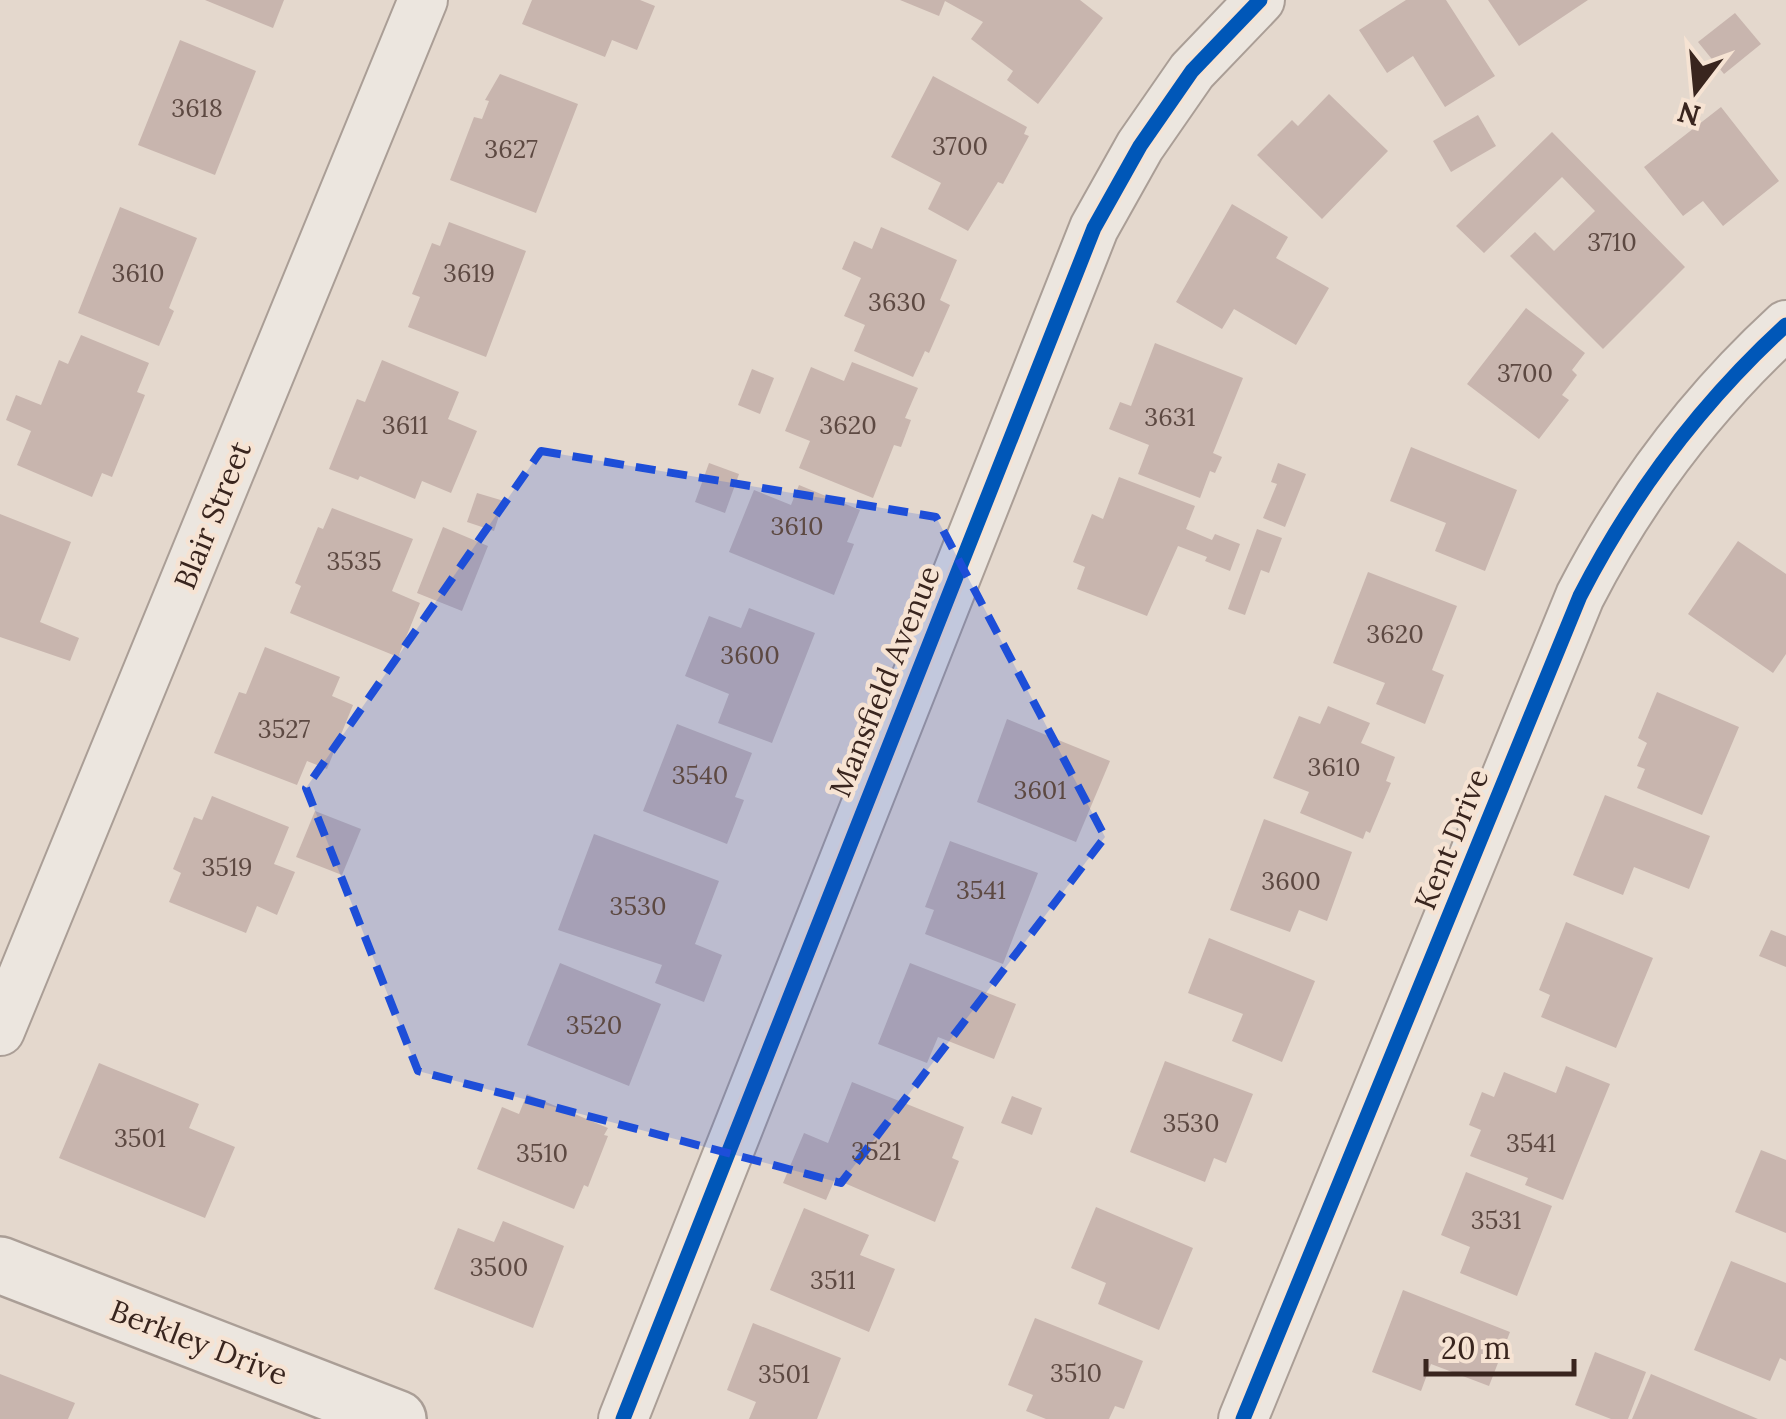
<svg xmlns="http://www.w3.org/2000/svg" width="1786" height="1419" font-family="Lora,serif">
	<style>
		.building { fill: #c8b5ae }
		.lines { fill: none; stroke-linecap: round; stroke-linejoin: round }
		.minor-casing { stroke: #aa9e96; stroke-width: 52 }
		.tertiary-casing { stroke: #aa9e96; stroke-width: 60 }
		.minor { stroke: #ece6df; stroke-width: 48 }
		.tertiary { stroke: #ece6df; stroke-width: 55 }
		.cycleway-casing { stroke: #f6e3d3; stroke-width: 21 }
		.cycleway { stroke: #0057b8; stroke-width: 15 }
		.marked { fill: #1d4ed8; fill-opacity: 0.2; stroke: #1d4ed8; stroke-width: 8; stroke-dasharray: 20 12; stroke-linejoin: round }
		.labels { text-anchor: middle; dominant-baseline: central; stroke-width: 9; stroke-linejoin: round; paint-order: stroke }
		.number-label { font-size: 25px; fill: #5d4942 }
		.street-label { font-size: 30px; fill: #39251e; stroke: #f6e3d3 }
	</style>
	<rect width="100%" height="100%" fill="#e4d8cd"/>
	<g class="building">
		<polygon points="205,0 284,0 273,28"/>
		<polygon points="532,0 640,0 655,6 637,50 612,40 605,57 522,24"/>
		<polygon points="900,0 1080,0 1103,18 1038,104 1007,80 1013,71 971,39 983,22 945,1 939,16"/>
		<polygon points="1406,0 1446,0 1495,76 1445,107 1413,56 1387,73 1359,30"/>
		<polygon points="1488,0 1588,0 1519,46"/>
		<polygon points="1735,13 1761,44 1724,74 1698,42"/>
		<polygon points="180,40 256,71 215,175 138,145"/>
		<polygon points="500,74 578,104 536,213 450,180 474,117 482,119 489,101 485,100"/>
		<polygon points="933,76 1027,127 1024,134 1029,136 1003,184 998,182 968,231 928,209 941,183 891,157"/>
		<polygon points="1329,94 1388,151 1322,219 1257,155 1292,120 1298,126"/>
		<polygon points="1721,107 1779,181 1723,226 1703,201 1683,216 1644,167"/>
		<polygon points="1478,115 1496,146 1451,172 1433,141"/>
		<polygon points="1552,132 1685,267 1603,349 1510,256 1535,232 1554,251 1595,211 1562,177 1484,253 1456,226"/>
		<polygon points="1232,204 1288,237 1276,258 1329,288 1296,345 1234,309 1222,329 1176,302"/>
		<polygon points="120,207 197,238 169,308 174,311 159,346 78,313"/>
		<polygon points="449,222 526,251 486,357 408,327 420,297 412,294 432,243 440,246"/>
		<polygon points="881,227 957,260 940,300 950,305 929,353 925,351 913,377 854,351 865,325 844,316 861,278 842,269 854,241 872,249"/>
		<polygon points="1526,308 1585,353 1572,370 1577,375 1562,395 1569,400 1539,439 1467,384"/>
		<polygon points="81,335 149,363 137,392 145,395 112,477 102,473 92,497 17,465 31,431 6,420 16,395 41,405 59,360 68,364"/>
		<polygon points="1155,343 1243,378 1213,453 1222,457 1215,473 1210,471 1200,498 1138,474 1149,445 1109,429 1120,402 1131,406"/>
		<polygon points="382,360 459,392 448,419 477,431 451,493 422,481 415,499 360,476 358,480 329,469 357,399 365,402"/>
		<polygon points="852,362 918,388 905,418 911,420 901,447 894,445 873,498 799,468 810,441 785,431 811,367 844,381"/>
		<polygon points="752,369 774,378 760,414 738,405"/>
		<polygon points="1411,447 1517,490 1485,571 1435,551 1446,523 1390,501"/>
		<polygon points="709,463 739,474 725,513 695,502"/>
		<polygon points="1278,463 1306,474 1285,527 1263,518 1277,484 1271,482"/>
		<polygon points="1119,477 1195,506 1186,529 1212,540 1215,534 1240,544 1230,571 1205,561 1207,557 1178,546 1147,616 1077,589 1085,567 1073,562 1092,514 1103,519"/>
		<polygon points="799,485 860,510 847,542 854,544 834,595 729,552 754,490 791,505"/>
		<polygon points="477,493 504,501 494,531 467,522"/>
		<polygon points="332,508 413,539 392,591 420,603 398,657 290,613 301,586 295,583 318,527 323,529"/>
		<polygon points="0,514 71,542 40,622 79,638 70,661 0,637"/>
		<polygon points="443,527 488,546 462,611 417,593"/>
		<polygon points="1257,529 1282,538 1269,573 1261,570 1245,615 1228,609"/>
		<polygon points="1738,541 1786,574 1786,654 1773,673 1688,614"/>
		<polygon points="1368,572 1457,606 1432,670 1444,675 1425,724 1376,704 1385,683 1333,663"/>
		<polygon points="749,608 815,633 772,743 718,723 729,694 685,676 709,616 741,628"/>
		<polygon points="265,647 340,677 332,696 353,705 327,769 307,761 297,785 214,753 239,692 246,694"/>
		<polygon points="1657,692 1739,727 1702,815 1637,788 1645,769 1637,766 1647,743 1638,738"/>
		<polygon points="1328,706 1370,723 1361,743 1395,757 1386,781 1391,783 1370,833 1366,831 1363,839 1300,813 1309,792 1273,778 1299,716 1320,724"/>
		<polygon points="1007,719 1110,761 1076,842 977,802"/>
		<polygon points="677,724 752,753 735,797 744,800 727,844 643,811"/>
		<polygon points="1605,795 1710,836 1689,889 1634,867 1623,895 1573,875"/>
		<polygon points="212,796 289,827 274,864 295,872 277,915 257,906 246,933 169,902 181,873 173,869 194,817 202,820"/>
		<polygon points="315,811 361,829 342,875 296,857"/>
		<polygon points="1264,819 1352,852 1327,921 1299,910 1290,932 1230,910"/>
		<polygon points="594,834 719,881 695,944 722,955 704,1002 655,983 662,965 558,930"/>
		<polygon points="950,841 1038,873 1003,964 925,934 934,910 925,907"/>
		<polygon points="1566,922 1653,958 1616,1048 1541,1017 1550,995 1539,990"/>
		<polygon points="1771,930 1786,936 1786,967 1759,956"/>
		<polygon points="1209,938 1315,981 1282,1062 1232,1041 1243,1014 1188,993"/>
		<polygon points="560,963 661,1004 629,1086 527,1045"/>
		<polygon points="910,963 1016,1004 994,1059 938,1037 927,1063 878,1044"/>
		<polygon points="1165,1061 1253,1094 1226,1163 1214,1158 1205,1182 1130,1152"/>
		<polygon points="99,1063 199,1104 189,1128 235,1147 205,1218 59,1158"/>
		<polygon points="1566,1066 1610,1084 1563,1200 1525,1185 1528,1178 1470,1156 1481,1130 1469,1125 1482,1092 1494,1097 1504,1072 1556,1093"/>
		<polygon points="852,1082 964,1127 952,1158 959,1161 935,1222 835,1179 826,1200 783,1183 804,1133 828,1143"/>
		<polygon points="527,1094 608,1128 604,1135 608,1136 588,1187 584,1185 574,1209 477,1169 502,1107 519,1114"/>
		<polygon points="1012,1096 1042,1108 1032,1135 1001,1123"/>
		<polygon points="1761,1150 1786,1160 1786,1233 1735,1212"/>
		<polygon points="1466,1172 1552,1206 1517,1296 1460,1273 1470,1247 1441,1235"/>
		<polygon points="1096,1207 1193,1248 1159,1330 1098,1304 1106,1283 1071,1268"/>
		<polygon points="804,1208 869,1235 860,1255 895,1269 869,1332 770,1290"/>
		<polygon points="503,1221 564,1246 533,1328 434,1289 458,1228 494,1242"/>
		<polygon points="1731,1261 1786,1283 1786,1361 1780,1358 1770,1381 1694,1350"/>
		<polygon points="1403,1290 1510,1332 1489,1386 1431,1364 1421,1391 1372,1372"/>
		<polygon points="1035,1318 1143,1361 1124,1409 1115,1406 1109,1419 1046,1419 1026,1411 1033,1395 1008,1385"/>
		<polygon points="753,1323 841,1358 817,1419 749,1419 756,1402 727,1390"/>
		<polygon points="1595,1352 1646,1372 1628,1419 1611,1419 1575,1405"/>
		<polygon points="0,1374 75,1403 68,1419 0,1419"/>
		<polygon points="1651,1374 1758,1419 1632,1419"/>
	</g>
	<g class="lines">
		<g class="minor-casing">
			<g id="minor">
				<polyline points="0,1031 423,0"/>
				<polyline points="623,1419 1094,228 1140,146 1192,71 1260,0"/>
				<path d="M1243,1419l337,-823c53,-103 121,-193 206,-271"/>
			</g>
		</g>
		<g class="tertiary-casing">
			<polyline id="tertiary" points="0,1265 398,1419"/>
		</g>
		<use href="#minor" class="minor"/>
		<use href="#tertiary" class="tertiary"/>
		<g class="cycleway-casing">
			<g id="cycleway">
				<polyline points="623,1419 1094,228 1140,146 1192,71 1260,0"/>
				<path d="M1243,1419l337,-823c53,-103 121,-193 206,-271"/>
			</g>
		</g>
		<use href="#cycleway" class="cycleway"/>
	</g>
	<path class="marked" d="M541,451l395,66 169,320 -264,346 -423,-112 -112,-283z"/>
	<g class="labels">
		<g class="number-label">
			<text x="197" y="108">3618</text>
			<text x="960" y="146">3700</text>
			<text x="511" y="149">3627</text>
			<text x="1612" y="242">3710</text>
			<text x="138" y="273">3610</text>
			<text x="469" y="273">3619</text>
			<text x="897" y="302">3630</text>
			<text x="1525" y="373">3700</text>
			<text x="1170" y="417">3631</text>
			<text x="405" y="425">3611</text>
			<text x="848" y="425">3620</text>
			<text x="797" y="526">3610</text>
			<text x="354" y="561">3535</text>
			<text x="1395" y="634">3620</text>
			<text x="750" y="655">3600</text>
			<text x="284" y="729">3527</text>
			<text x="1334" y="767">3610</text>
			<text x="700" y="775">3540</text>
			<text x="1040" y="790">3601</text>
			<text x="227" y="867">3519</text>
			<text x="1291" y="881">3600</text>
			<text x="981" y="890">3541</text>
			<text x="638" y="906">3530</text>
			<text x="594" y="1025">3520</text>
			<text x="1191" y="1123">3530</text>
			<text x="140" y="1138">3501</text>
			<text x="1531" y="1143">3541</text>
			<text x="876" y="1151">3521</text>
			<text x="542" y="1153">3510</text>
			<text x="1496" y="1220">3531</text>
			<text x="499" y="1267">3500</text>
			<text x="833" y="1280">3511</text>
			<text x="1076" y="1373">3510</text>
			<text x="784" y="1374">3501</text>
		</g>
		<g class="street-label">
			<text transform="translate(212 515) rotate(-68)">Blair Street</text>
			<text transform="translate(884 681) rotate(-68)">Mansfield Avenue</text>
			<text transform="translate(1451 839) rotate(-68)">Kent Drive</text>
			<text transform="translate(199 1342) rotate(21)">Berkley Drive</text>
		</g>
	</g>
	<g transform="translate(1696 90) rotate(196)" stroke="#f6e3d3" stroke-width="8" paint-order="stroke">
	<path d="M0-8L18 38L0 25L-18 38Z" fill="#39251e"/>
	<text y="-15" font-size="28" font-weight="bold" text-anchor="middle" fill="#39251e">N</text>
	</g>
	<path d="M1426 1359v15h148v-15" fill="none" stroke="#39251e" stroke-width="5"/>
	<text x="1441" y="1359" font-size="30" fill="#39251e" stroke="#f6e3d3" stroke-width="8" paint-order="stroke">20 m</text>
</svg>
